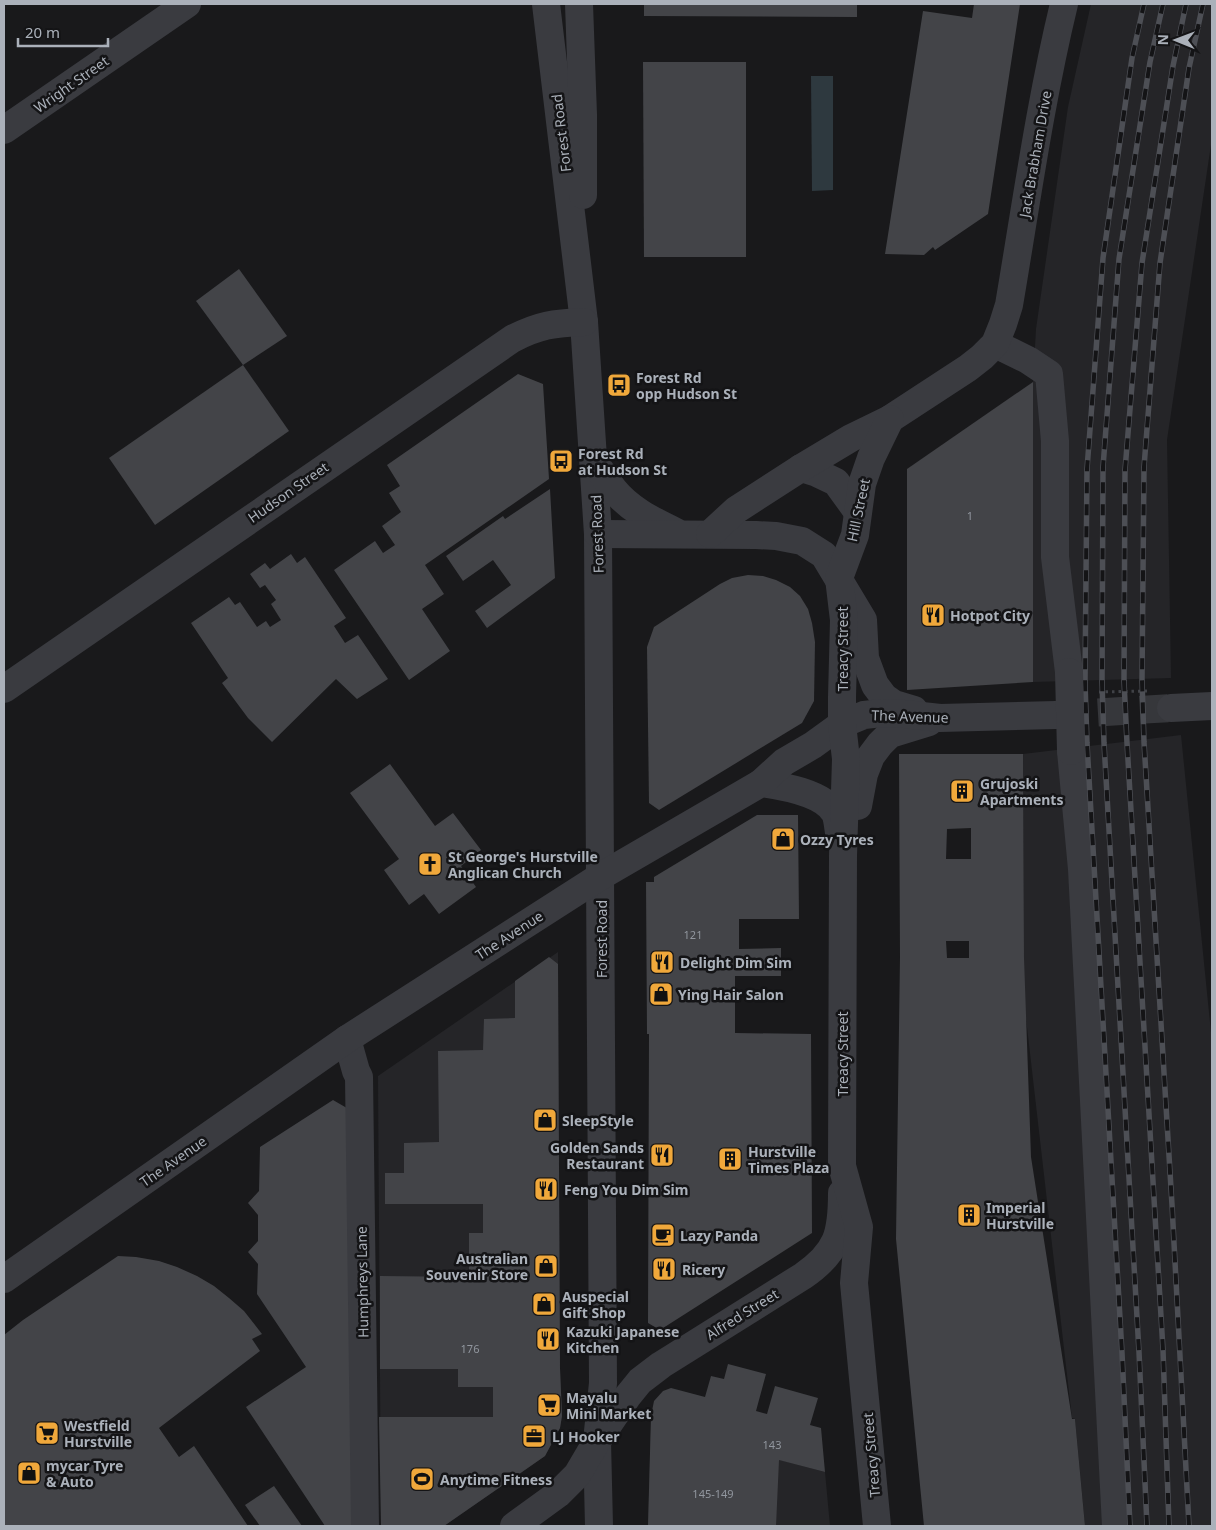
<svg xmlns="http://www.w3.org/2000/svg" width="1216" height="1530" font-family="'Noto Sans',sans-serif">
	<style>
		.built { fill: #252528 }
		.water { fill: #2e393f }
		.building { fill: #434448; fill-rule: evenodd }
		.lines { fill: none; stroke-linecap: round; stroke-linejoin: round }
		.minor-tunnel { stroke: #36373b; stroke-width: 28; stroke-dasharray: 28 14; stroke-linecap: butt }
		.path { stroke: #404247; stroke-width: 3; stroke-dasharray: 2.5 4; stroke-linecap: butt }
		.minor { stroke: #3a3b40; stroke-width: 28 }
		.rail-casing { stroke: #4d4f55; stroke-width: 5.5 }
		.rail { stroke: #141416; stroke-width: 4; stroke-dasharray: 11; stroke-linecap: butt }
		.minor-bridge { stroke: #3a3b40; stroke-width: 28 }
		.labels { text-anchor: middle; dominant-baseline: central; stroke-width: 5; stroke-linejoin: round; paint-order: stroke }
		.number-label { font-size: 11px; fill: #91969e }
		.street-label { font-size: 14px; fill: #abb1ba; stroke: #141416 }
		.poi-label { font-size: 14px; font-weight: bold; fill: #abb1ba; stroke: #141416; text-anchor: start }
	</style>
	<rect width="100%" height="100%" fill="#19191b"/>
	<g class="built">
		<polygon points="1091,4 1212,4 1212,138 1167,440 1171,678 1033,682 1033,382 1036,329 1068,107"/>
		<polygon points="1181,735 1212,1042 1212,1526 1085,1526 1075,1419 1072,1418 1024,1001 1023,754"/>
		<polygon points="558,952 560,1368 562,1416 560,1428 545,1456 444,1526 381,1526 378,1076"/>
		<polygon points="651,1425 825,1472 830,1526 648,1526"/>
	</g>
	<polygon class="water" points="811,76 833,76 833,190 812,191"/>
	<g class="building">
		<polygon points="644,4 857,4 857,17 644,16"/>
		<polygon points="974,4 1020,4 988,214 935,250 933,247 924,255 885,254 923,11 972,18"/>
		<polygon points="643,62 746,62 746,257 644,257"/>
		<polygon points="239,269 287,336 243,365 196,301"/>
		<polygon points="243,365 289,431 155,525 109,458"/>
		<polygon points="518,374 543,384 549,479 425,565 444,594 422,609 450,651 409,680 334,570 375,541 383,553 395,545 382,526 401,512 389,493 400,486 387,465"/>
		<polygon points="1033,382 1033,682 907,690 907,469"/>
		<polygon points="550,489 555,578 487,628 475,611 511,585 493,560 463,581 446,556 503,516 505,519"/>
		<polygon points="291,554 297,563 305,557 346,618 334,626 345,643 358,635 388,679 357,699 336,679 272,742 248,718 222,683 228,678 191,623 229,597 235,605 240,602 257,627 266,621 270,627 281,620 271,604 276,600 265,585 260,588 250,574 265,563 270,569"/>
		<polygon points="748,575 763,576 776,580 790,587 800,596 808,609 812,623 815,642 814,701 802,723 659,810 649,803 647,647 654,627 720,584 732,578"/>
		<path d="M899,754h124l1,204 7,199 41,262h3l10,107h-161l-28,-287 4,-282zM971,828v31h-25l1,-30zM946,941h23v17h-22z"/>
		<polygon points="390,764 435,826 453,813 481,850 461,866 476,887 439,914 424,894 409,905 384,870 399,859 350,793"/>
		<polygon points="757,815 798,815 799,919 739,919 739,949 781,948 781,976 735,976 735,1033 811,1034 812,1233 660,1330 648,1323 649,1034 647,1034 646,882 654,882 654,877"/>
		<polygon points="549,957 558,964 560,1368 562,1416 560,1428 545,1456 444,1526 381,1526 379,1417 493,1417 493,1387 458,1387 458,1369 380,1369 380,1276 469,1277 469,1233 483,1233 483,1204 385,1204 385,1173 404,1173 404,1143 439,1142 438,1051 483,1050 484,1019 515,1018 515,981"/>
		<polygon points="333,1100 352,1111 354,1526 325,1526 246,1407 306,1367 257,1294 258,1264 248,1252 258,1241 258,1215 248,1203 259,1191 260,1147"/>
		<polygon points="118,1256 136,1257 159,1261 177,1267 197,1276 214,1286 229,1298 244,1311 262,1334 252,1339 260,1351 159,1428 179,1457 194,1446 248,1526 4,1526 4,1335 23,1320"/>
		<polygon points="728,1364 766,1374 756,1411 767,1414 775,1386 818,1398 810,1425 821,1428 825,1472 779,1460 776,1526 648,1526 651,1416 654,1401 663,1391 671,1388 705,1397 711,1376 724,1379"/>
		<polygon points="274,1486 302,1526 260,1526 245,1505"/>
	</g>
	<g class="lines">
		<polyline class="minor-tunnel" points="1056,715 1171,708"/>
		<polyline class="path" points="1099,692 1148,691"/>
		<g class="minor">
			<polyline points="546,4 584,322 598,534 603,1383 597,1441 599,1526"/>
			<polyline points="579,4 583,115 583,195"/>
			<polyline points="4,130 187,4"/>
			<polyline points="995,344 1028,360 1049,374 1055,441 1055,557 1069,672"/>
			<path d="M594,460c6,10 12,20 20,30 16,20 40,31 62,42"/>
			<polyline points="801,468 817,473 836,482 857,511"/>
			<polyline points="598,534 756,535 776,536 802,541 824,555 863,620 865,658 875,685 884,697 894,704 914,710"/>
			<path d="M710,534l26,-24 65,-42 50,-30 39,-19 78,-51 14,-11 13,-13 8,-20 6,-19c17,-100 31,-202 55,-301"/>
			<path d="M4,689l508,-350c27,-14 42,-16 72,-17"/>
			<polyline points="1171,708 1212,706"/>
			<polyline points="1071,751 1082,869 1116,1526"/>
			<path d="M761,783c21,3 62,10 74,30 3,6 3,17 5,24"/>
			<polyline points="858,806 864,774 871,756 880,744 890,734 929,722"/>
			<polyline points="347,1039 356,1071 359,1077 365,1526"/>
			<polyline points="4,1279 347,1039 601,876 761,783 784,762 813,745 842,724 864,715 882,713 904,714 940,718 1056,715"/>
			<path d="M514,1526l44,-32 19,-19 20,-34 30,-44 13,-16 21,-16 142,-89c35,-24 39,-43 39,-83"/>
			<polyline points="877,1526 854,1283 859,1227 842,1166 843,856 846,759 842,724 842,697 844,620 839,578 855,535 862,484 871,458 890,419"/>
		</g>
		<g class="rail-casing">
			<g id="rail">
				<polyline points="1130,1526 1122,1353 1087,743 1085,682 1087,469 1103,258 1132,58 1144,4"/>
				<polyline points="1147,1526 1139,1352 1104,743 1102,682 1103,467 1119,259 1150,62 1163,4"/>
				<polyline points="1169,1526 1163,1350 1127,743 1124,681 1125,470 1142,263 1173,66 1186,4"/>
				<polyline points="1189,1526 1172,1205 1144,742 1142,680 1144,467 1160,263 1189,68 1203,4"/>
			</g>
		</g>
		<use href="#rail" class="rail"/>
		<polyline class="minor-bridge" points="1069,672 1071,751"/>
	</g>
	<defs>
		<g id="bus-square" transform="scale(1.25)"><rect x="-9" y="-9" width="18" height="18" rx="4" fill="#f0a83b" stroke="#141416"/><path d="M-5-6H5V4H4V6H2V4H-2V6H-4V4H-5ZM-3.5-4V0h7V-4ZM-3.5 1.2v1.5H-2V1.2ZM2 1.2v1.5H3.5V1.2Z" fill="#111"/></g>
		<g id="restaurant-square" transform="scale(1.25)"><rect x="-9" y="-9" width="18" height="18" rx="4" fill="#f0a83b" stroke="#141416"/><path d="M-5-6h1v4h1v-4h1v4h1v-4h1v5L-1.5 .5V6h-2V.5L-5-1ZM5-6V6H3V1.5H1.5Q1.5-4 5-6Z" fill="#111"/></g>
		<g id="building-square" transform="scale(1.25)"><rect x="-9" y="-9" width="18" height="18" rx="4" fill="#f0a83b" stroke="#141416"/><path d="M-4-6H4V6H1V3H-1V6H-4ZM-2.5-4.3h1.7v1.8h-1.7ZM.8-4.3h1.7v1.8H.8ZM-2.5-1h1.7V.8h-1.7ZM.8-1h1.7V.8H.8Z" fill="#111"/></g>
		<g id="shop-square" transform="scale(1.25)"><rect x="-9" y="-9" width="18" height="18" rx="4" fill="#f0a83b" stroke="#141416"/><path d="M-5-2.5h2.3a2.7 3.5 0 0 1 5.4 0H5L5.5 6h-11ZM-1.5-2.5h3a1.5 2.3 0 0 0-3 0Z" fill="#111"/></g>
		<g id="church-square" transform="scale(1.25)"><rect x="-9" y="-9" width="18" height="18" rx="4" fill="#f0a83b" stroke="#141416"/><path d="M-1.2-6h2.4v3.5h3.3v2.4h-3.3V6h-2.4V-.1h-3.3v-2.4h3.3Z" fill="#111"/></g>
		<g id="cafe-square" transform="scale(1.25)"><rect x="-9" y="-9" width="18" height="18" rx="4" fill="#f0a83b" stroke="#141416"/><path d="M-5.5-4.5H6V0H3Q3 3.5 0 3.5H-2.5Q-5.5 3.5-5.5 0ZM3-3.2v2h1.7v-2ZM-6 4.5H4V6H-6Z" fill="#111"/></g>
		<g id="supermarket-square" transform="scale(1.25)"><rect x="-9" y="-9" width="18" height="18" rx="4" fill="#f0a83b" stroke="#141416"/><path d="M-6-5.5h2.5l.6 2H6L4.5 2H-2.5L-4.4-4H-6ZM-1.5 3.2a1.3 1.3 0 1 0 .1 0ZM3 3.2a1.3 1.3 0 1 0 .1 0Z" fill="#111"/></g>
		<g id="office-square" transform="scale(1.25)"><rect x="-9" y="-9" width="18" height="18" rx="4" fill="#f0a83b" stroke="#141416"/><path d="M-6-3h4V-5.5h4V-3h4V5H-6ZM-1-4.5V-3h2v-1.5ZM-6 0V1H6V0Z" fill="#111"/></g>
		<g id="stadium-square" transform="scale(1.25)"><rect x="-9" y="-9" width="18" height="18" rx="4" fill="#f0a83b" stroke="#141416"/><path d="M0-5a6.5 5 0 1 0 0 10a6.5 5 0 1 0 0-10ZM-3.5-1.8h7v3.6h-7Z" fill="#111"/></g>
	</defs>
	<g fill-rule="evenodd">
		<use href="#bus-square" x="619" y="385"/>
		<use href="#bus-square" x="561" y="461"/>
		<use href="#restaurant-square" x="933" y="615"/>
		<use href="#building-square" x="962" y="791"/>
		<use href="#shop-square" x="783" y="839"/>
		<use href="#church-square" x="430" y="864"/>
		<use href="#restaurant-square" x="662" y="962"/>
		<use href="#shop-square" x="661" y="994"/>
		<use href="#shop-square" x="545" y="1120"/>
		<use href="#restaurant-square" x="662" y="1155"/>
		<use href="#building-square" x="730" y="1159"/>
		<use href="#restaurant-square" x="546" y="1189"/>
		<use href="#building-square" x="969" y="1215"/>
		<use href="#cafe-square" x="663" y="1235"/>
		<use href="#shop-square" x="546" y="1266"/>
		<use href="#restaurant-square" x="664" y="1269"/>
		<use href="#shop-square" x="544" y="1304"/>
		<use href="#restaurant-square" x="548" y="1339"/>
		<use href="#supermarket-square" x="549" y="1405"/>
		<use href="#supermarket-square" x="47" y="1433"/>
		<use href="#office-square" x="534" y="1436"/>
		<use href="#shop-square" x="29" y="1473"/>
		<use href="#stadium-square" x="422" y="1479"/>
	</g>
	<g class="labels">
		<g class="number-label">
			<text x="970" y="515">1</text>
			<text x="693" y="934">121</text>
			<text x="470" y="1348">176</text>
			<text x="772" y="1444">143</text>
			<text x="713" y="1493">145-149</text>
		</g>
		<g class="street-label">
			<text transform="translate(71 84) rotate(-35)">Wright Street</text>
			<text transform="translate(561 133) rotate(-97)">Forest Road</text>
			<text transform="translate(1035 154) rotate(-80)">Jack Brabham Drive</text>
			<text transform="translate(288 492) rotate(-35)">Hudson Street</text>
			<text transform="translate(858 510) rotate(-78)">Hill Street</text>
			<text transform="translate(597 534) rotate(-92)">Forest Road</text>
			<text transform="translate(842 649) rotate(-90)">Treacy Street</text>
			<text transform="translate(910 716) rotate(2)">The Avenue</text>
			<text transform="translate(509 935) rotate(-33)">The Avenue</text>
			<text transform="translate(601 939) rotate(-90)">Forest Road</text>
			<text transform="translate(842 1054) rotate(-90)">Treacy Street</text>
			<text transform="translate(173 1161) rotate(-35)">The Avenue</text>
			<text transform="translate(362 1282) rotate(-91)">Humphreys Lane</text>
			<text transform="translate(742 1314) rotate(-32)">Alfred Street</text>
			<text transform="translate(871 1455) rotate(-95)">Treacy Street</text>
		</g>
		<g class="poi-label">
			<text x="636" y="377">Forest Rd<tspan x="636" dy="16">opp Hudson St</tspan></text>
			<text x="578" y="453">Forest Rd<tspan x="578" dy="16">at Hudson St</tspan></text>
			<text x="950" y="615">Hotpot City</text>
			<text x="980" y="783">Grujoski<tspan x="980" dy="16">Apartments</tspan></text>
			<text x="800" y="839">Ozzy Tyres</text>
			<text x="448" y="856">St George's Hurstville<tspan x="448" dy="16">Anglican Church</tspan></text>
			<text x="680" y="962">Delight Dim Sim</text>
			<text x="678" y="994">Ying Hair Salon</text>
			<text x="562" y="1120">SleepStyle</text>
			<text x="644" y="1147" text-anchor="end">Golden Sands<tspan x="644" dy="16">Restaurant</tspan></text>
			<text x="748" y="1151">Hurstville<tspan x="748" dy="16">Times Plaza</tspan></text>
			<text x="564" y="1189">Feng You Dim Sim</text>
			<text x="986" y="1207">Imperial<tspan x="986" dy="16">Hurstville</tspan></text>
			<text x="680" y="1235">Lazy Panda</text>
			<text x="528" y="1258" text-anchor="end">Australian<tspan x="528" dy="16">Souvenir Store</tspan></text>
			<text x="682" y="1269">Ricery</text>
			<text x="562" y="1296">Auspecial<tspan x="562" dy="16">Gift Shop</tspan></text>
			<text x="566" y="1331">Kazuki Japanese<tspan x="566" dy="16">Kitchen</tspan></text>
			<text x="566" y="1397">Mayalu<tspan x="566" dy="16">Mini Market</tspan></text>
			<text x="64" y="1425">Westfield<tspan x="64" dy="16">Hurstville</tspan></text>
			<text x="552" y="1436">LJ Hooker</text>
			<text x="46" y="1465">mycar Tyre<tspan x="46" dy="16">&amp; Auto</tspan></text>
			<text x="440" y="1479">Anytime Fitness</text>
		</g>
	</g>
	<rect width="1216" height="1530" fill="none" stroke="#abb1ba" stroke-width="10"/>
	<g transform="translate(1176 40) rotate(271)" stroke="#141416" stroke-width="4" paint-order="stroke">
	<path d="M0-4L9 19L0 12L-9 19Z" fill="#abb1ba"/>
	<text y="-8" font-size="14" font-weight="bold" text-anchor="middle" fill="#abb1ba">N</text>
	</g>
	<path d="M18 38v8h90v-8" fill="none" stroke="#abb1ba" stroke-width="2.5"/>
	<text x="25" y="38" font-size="15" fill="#abb1ba" stroke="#141416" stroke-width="4" paint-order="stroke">20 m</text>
</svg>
